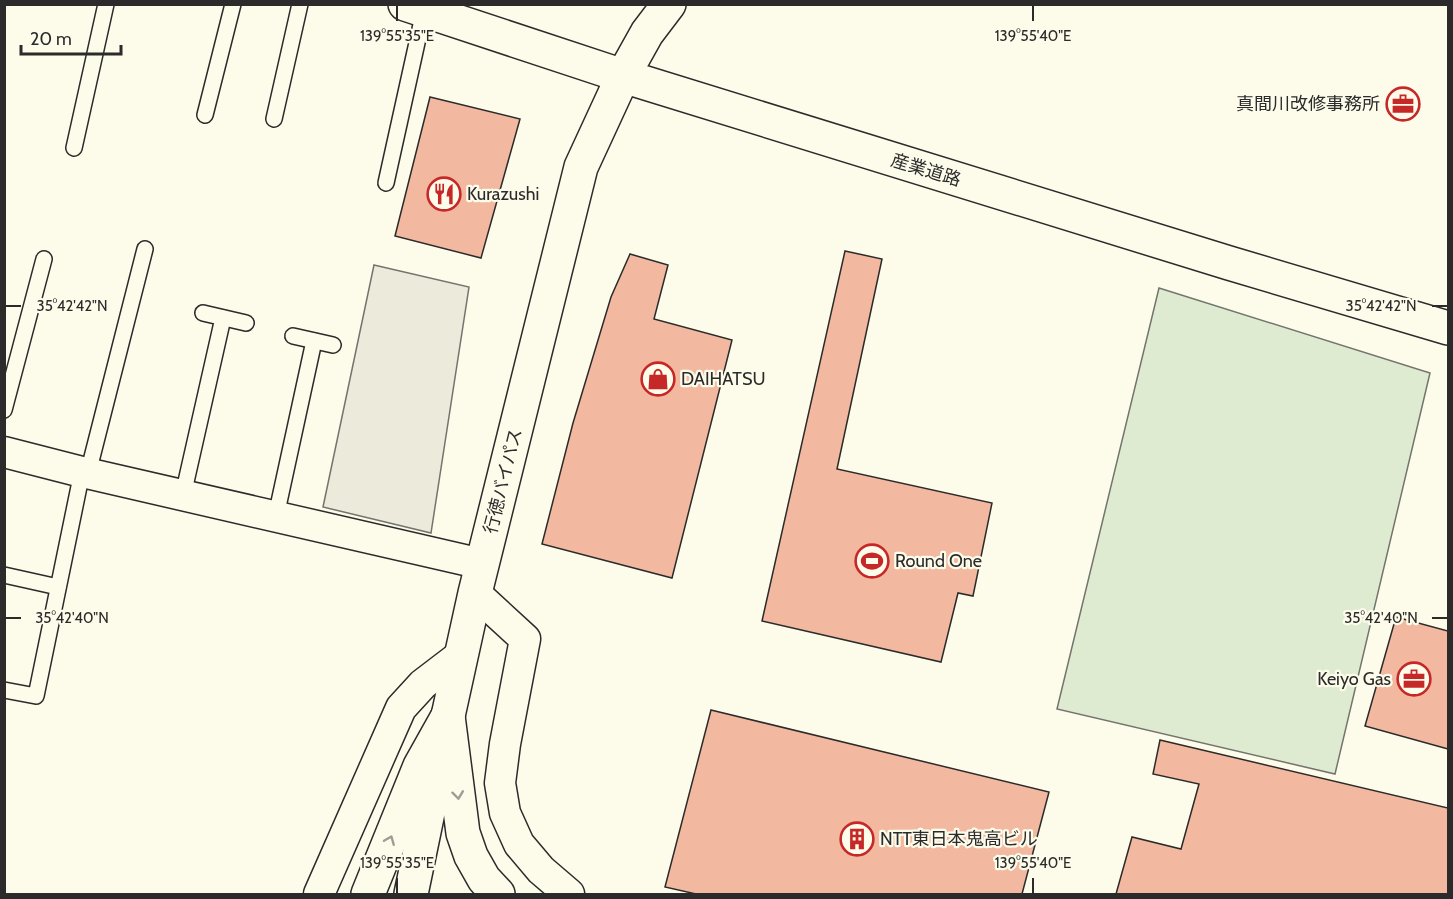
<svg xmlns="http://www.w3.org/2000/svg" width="1453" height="899" font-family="Cabin,'Noto Sans JP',sans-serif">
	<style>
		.green { fill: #deebd1; stroke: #74746e; stroke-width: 1.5 }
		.parking { fill: #eceadb; stroke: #74746e; stroke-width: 1.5 }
		.building { fill: #f2b8a0; stroke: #2b2b2b; stroke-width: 1.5 }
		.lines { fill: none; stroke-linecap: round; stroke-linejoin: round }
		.lane-casing { stroke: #2b2b2b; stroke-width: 18 }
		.street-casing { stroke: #2b2b2b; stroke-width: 33 }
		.secondary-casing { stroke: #2b2b2b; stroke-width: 36 }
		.primary-casing { stroke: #2b2b2b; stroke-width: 36 }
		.highway-casing { stroke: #2b2b2b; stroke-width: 36 }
		.lane { stroke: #fdfbea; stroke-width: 15 }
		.street { stroke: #fdfbea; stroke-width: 30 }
		.secondary { stroke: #fdfbea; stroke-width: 33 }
		.primary { stroke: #fdfbea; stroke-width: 33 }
		.highway { stroke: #fdfbea; stroke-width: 33 }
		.oneway { stroke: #9e9d94 }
		.ticks { fill: none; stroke: #2b2b2b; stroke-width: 2 }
		.labels { text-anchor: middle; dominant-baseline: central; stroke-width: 4.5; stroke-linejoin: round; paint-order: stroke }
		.poi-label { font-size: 18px; fill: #2b2b2b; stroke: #fdfbea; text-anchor: start }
		.street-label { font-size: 18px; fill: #2b2b2b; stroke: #fdfbea }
		.ticks-label { font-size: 15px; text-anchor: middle; fill: #2b2b2b; stroke: #fdfbea; stroke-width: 4.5; stroke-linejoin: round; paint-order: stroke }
	</style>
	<rect width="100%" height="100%" fill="#fdfbea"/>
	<polygon class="green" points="1159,288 1430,373 1335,774 1057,709"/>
	<polygon class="parking" points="374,265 469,287 431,533 323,507"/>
	<g class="building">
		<polygon points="430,97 520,119 481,258 395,236"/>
		<polygon points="845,251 882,259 837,469 992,503 973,596 958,593 941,662 762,621"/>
		<polygon points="630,254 668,265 654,319 732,340 672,578 542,544 573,423 611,297"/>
		<polygon points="1396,617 1448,631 1448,749 1365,726"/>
		<polygon points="711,710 1049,792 1022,894 696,894 665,887"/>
		<polygon points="1160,740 1448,808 1448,894 1116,894 1132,837 1181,849 1199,784 1153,774"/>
	</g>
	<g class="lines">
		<g class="lane-casing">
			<g id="lane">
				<polyline points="205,115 233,4"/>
				<polyline points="274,119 300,4"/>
				<polyline points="74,148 106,4"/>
				<polyline points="386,183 424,11"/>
				<polyline points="203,313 246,323"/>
				<polyline points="293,336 333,345"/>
				<polyline points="4,410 44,259"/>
				<polyline points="88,473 145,249"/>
				<polyline points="183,495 223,318"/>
				<polyline points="276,516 314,341"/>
				<polyline points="4,575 58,587"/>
				<polyline points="4,690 36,696 82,472"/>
			</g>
		</g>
		<g class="street-casing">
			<g id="street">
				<polyline points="4,452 82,472 482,564"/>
				<polyline points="475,593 525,639 505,744 500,783 505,813 519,844 541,870 569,894"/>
				<polyline points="319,894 401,708 423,684 461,655"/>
			</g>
		</g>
		<g class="secondary-casing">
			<polyline id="secondary" points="669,4 647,33 623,76 1229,263 1448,328"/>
		</g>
		<g class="primary-casing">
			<polyline id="primary" points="405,4 623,76 581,167 475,593 448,716 411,894"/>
		</g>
		<g class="highway-casing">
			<g id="highway">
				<polyline points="448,716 463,833 471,856 484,879 498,894"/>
				<polyline points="368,894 420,766 448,716"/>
			</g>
		</g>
		<use href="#lane" class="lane"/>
		<use href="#street" class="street"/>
		<use href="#secondary" class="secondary"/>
		<use href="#primary" class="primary"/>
		<use href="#highway" class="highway"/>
	</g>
	<defs><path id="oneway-chevron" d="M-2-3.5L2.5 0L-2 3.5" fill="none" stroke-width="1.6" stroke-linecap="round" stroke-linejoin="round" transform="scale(1.5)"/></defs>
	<g class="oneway">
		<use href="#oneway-chevron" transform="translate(458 795) rotate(83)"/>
		<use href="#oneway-chevron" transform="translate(390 840) rotate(-68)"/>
	</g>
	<path class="ticks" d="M397,6v15M1033,6v15M6,306h15M1432,306h15M6,618h15M1432,618h15M397,878v15M1033,878v15"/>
	<defs>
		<g id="office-ring" transform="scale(1.725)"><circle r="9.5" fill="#fdfbea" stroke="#c62828" stroke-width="1.5"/><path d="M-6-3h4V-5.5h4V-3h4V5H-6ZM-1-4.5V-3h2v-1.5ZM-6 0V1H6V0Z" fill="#c62828"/></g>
		<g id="restaurant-ring" transform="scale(1.725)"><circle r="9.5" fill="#fdfbea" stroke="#c62828" stroke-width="1.5"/><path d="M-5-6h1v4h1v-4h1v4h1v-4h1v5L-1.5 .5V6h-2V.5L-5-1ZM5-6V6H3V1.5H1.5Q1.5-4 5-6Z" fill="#c62828"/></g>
		<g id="shop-ring" transform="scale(1.725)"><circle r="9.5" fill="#fdfbea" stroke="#c62828" stroke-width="1.5"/><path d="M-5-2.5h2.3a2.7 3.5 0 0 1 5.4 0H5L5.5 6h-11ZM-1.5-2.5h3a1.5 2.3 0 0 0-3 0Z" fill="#c62828"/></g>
		<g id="stadium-ring" transform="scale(1.725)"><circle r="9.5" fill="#fdfbea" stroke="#c62828" stroke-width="1.5"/><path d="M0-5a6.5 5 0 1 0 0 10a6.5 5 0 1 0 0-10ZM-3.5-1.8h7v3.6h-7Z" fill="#c62828"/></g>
		<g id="building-ring" transform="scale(1.725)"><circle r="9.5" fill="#fdfbea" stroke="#c62828" stroke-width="1.5"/><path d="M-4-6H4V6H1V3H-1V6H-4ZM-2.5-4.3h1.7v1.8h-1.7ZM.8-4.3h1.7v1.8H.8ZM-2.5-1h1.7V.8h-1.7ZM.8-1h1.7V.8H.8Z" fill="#c62828"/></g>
	</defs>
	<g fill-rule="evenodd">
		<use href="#office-ring" x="1403" y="104"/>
		<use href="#restaurant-ring" x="444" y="194"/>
		<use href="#shop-ring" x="658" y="379"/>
		<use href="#stadium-ring" x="872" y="561"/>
		<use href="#office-ring" x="1414" y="679"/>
		<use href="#building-ring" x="857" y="839"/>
	</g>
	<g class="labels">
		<g class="poi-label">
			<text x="1380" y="104" text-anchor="end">真間川改修事務所</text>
			<text x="467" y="194">Kurazushi</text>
			<text x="681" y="379">DAIHATSU</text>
			<text x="895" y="561">Round One</text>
			<text x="1391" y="679" text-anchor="end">Keiyo Gas</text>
			<text x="880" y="839">NTT東日本鬼高ビル</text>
		</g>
		<g class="street-label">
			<text transform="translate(926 170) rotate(17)">産業道路</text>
			<text transform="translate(503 481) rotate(-76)">行徳バイパス</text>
		</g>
	</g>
	<g class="ticks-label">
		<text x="397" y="41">139°55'35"E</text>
		<text x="1033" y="41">139°55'40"E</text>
		<text x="72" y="311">35°42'42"N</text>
		<text x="1381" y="311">35°42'42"N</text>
		<text x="72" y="623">35°42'40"N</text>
		<text x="1381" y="623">35°42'40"N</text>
		<text x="397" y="868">139°55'35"E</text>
		<text x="1033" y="868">139°55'40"E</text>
	</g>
	<rect width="1453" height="899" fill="none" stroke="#2b2b2b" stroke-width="12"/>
	<path d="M21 45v9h100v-9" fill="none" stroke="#2b2b2b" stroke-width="3"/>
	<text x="30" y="45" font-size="18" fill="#2b2b2b" stroke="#fdfbea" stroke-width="4.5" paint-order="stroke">20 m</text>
</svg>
